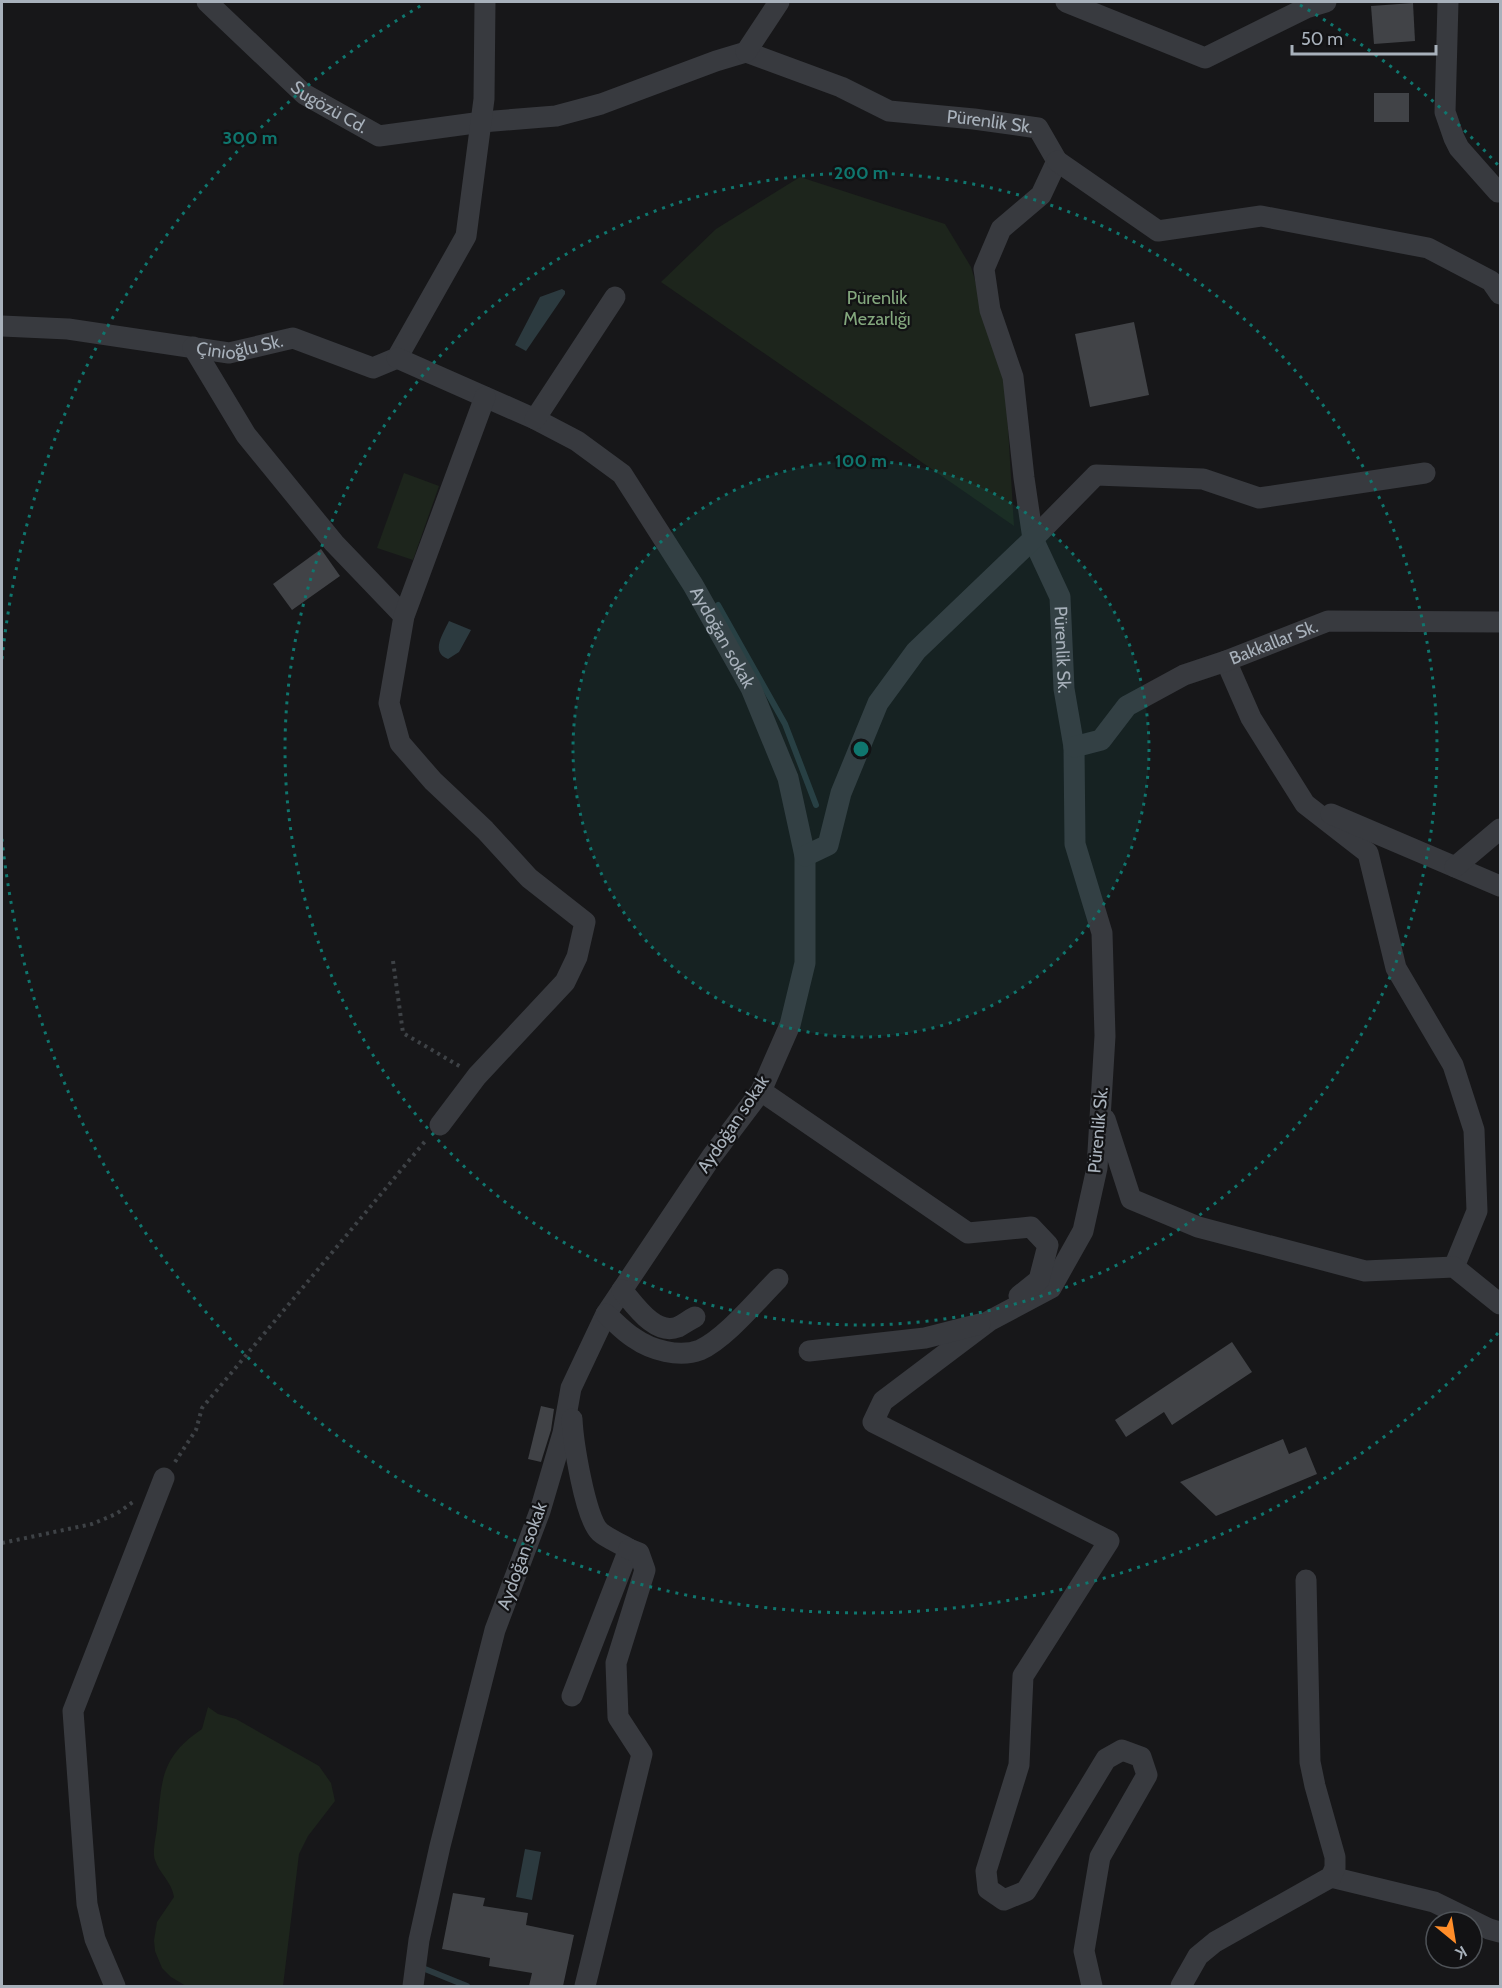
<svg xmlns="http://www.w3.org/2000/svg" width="1502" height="1988" font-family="Cabin,sans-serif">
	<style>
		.green { fill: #1d251c }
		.water { fill: #2c3a3f }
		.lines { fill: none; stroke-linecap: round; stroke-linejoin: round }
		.stream { stroke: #2c3a3f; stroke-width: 6 }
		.building { fill: #414347 }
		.path { stroke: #3e4246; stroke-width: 4; stroke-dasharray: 3 4.5; stroke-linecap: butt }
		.minor { stroke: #383a3f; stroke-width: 21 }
		.ring { fill: none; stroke: #0f766e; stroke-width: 3; stroke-dasharray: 3 6 }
		.labels { text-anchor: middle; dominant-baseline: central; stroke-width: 4.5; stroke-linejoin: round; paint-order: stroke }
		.street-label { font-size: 18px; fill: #a8b1bb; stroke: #121214 }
		.park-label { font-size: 18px; fill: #83a77d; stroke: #121214 }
		.centre { fill: #0f766e; stroke: #121214; stroke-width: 3 }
		.ring-label { font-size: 18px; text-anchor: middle; font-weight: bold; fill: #0f766e; stroke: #121214; stroke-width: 4.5; stroke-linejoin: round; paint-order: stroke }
	</style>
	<rect width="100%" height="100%" fill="#171719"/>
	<g class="green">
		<polygon points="800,177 945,224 971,267 1005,379 1014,526 661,282 716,229"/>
		<polygon points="404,473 439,486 413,560 377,548"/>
		<path d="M208,1707l10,7 18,5 83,47 12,17 4,18 -27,35 -9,18 -16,132h-97l-15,-9 -9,-9 -7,-17 -1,-11 3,-18 17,-25c-2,-15 -15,-24 -19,-37 -3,-8 1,-23 2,-32 5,-46 2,-70 45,-99z"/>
	</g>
	<g class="water">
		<polygon points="562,289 565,291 565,294 526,351 515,345 540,297"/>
		<path d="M449,621l22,9 -12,22 -11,7c-18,-7 -5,-25 1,-38z"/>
		<polygon points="525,1849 541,1852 532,1900 516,1897"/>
	</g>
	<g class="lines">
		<g class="stream">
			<polyline points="718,605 785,724 816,805"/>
			<polyline points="425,1969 467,1986"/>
		</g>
	</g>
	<g class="building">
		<polygon points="1413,3 1415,41 1374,44 1371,6"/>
		<rect x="1374" y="93" width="35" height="29"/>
		<polygon points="1134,322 1149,395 1090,407 1075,334"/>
		<polygon points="321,549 340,576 292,610 273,584"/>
		<polygon points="1232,1342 1252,1372 1172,1425 1164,1412 1126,1437 1115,1420"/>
		<polygon points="541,1406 554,1409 551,1430 541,1462 528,1459"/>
		<polygon points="1283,1439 1289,1454 1306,1447 1317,1474 1216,1516 1180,1482"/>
		<polygon points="453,1893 485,1898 483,1906 528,1913 526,1925 574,1935 563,1986 529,1986 532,1973 489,1966 490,1958 442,1949"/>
	</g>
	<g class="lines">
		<g class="path">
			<polyline points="393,961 403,1033 461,1067"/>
			<polyline points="175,1462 196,1430 202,1408 427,1139"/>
			<polyline points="2,1543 92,1524 116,1514 133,1502"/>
		</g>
		<g class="minor">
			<path id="s1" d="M207,2l97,92 75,42 103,-14 74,-6 45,-12 115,-43 30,-9 95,35 48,24 85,8 64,9 19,33 -16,34 -40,34 -17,40 6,41 23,67 11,101 9,61 27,58 4,92 10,58 1,97 27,89 3,103 -8,132 -14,63 -32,57 -62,33 -106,80 -10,21 236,119 -86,135 -4,89 -33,106 2,18 16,11 22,-9 80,-132 16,-9 19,7 6,18 -47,82 -16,94 8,35"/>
			<polyline points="1066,2 1205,58 1306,8 1326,2"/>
			<polyline points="1448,2 1445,112 1454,138 1459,148 1498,192"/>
			<polyline points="746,52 779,2"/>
			<polyline points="1057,161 1158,231 1261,216 1428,248 1491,281 1500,294"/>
			<path id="s2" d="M2,326l66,3 161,24 64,-15 80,30 24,-10 69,-122 18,-137 1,-97"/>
			<polyline points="193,347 246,435 334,543 404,616"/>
			<path id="s3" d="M397,358l138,61 42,22 45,33 71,111 58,103 37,90 17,78v107l-15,62 -29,66 -49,65 -106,158 -35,74 -8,45 -23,78 -45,119 -55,216 -21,94 -6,46"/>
			<polyline points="535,419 615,297"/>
			<polyline points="1226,661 1251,718 1305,804 1368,853 1396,968 1453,1065 1474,1130 1477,1211 1454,1267"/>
			<path id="s4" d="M1074,747l27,-7 26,-34 57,-31 42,-14 102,-40 172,1"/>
			<polyline points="1331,814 1500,886"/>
			<polyline points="805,856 828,845 841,793 878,703 916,651 1033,539 1096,475 1203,479 1259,498 1425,473"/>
			<polyline points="1455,867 1500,829"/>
			<polyline points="761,1091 968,1233 1031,1227 1048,1245 1039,1280 1019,1296"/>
			<polyline points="1105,1119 1131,1199 1198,1227 1365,1271 1454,1267 1500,1304"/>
			<polyline points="440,1125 477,1076 565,982 577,957 585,922 529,878 485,830 433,781 400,743 389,703 404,616 485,397"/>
			<path d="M622,1290c13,15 33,46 56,37 6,-3 11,-7 17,-10"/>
			<path d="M606,1314c9,8 18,18 28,24 17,12 45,20 66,12 26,-12 57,-50 78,-71"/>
			<polyline points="809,1351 925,1338 980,1324"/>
			<path d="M572,1696l57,-147c-9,-6 -21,-10 -29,-17 -15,-13 -27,-92 -28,-113"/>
			<polyline points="1331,1877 1434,1902 1489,1929 1500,1932"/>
			<polyline points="115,1986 95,1939 87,1904 73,1711 164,1478"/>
			<polyline points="585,1986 642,1754 618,1717 616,1663 645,1570 639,1553 629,1549"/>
			<polyline points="1181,1986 1198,1956 1215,1942 1331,1877 1335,1868 1335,1857 1315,1786 1310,1762 1306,1580"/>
		</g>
	</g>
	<circle cx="861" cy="749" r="288" fill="#0f766e" fill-opacity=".12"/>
	<g class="ring">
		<circle cx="861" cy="749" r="288"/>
		<circle cx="861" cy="749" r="576"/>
		<path d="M1498 1333A864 864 0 0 1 2 839M2 659A864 864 0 0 1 422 5M1300 5A864 864 0 0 1 1498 165"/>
	</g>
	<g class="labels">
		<g class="street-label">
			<text stroke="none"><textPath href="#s1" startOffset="162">Sugözü Cd.</textPath></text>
			<text stroke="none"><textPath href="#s1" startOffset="855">Pürenlik Sk.</textPath></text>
			<text stroke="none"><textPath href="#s2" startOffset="240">Çinioğlu Sk.</textPath></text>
			<text stroke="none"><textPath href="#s3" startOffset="446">Aydoğan sokak</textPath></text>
			<text stroke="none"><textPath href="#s4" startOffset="231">Bakkallar Sk.</textPath></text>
			<text stroke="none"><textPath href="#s1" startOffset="1467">Pürenlik Sk.</textPath></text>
			<text transform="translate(733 1124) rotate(-56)">Aydoğan sokak</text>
			<text transform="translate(1098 1130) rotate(-85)">Pürenlik Sk.</text>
			<text transform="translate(522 1556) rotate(-70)">Aydoğan sokak</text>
		</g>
		<g class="park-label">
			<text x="877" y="298">Pürenlik<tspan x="877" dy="21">Mezarlığı</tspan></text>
		</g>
	</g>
	<circle cx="861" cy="749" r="9" class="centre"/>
	<g class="ring-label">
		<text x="250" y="144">300 m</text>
		<text x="861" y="179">200 m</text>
		<text x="861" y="467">100 m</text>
	</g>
	<rect width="1502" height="1988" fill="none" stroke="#a8b1bb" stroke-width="6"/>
	<g transform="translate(1454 1940) rotate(150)"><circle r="28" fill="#121214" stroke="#4e5257" stroke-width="1.5"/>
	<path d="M0-4.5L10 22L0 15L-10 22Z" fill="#ff8d29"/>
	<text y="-9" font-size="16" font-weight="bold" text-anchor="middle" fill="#a8b1bb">K</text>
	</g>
	<path d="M1292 45v9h144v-9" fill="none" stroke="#a8b1bb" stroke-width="3"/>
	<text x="1301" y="45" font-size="18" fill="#a8b1bb" stroke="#121214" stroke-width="4.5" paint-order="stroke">50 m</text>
</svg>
